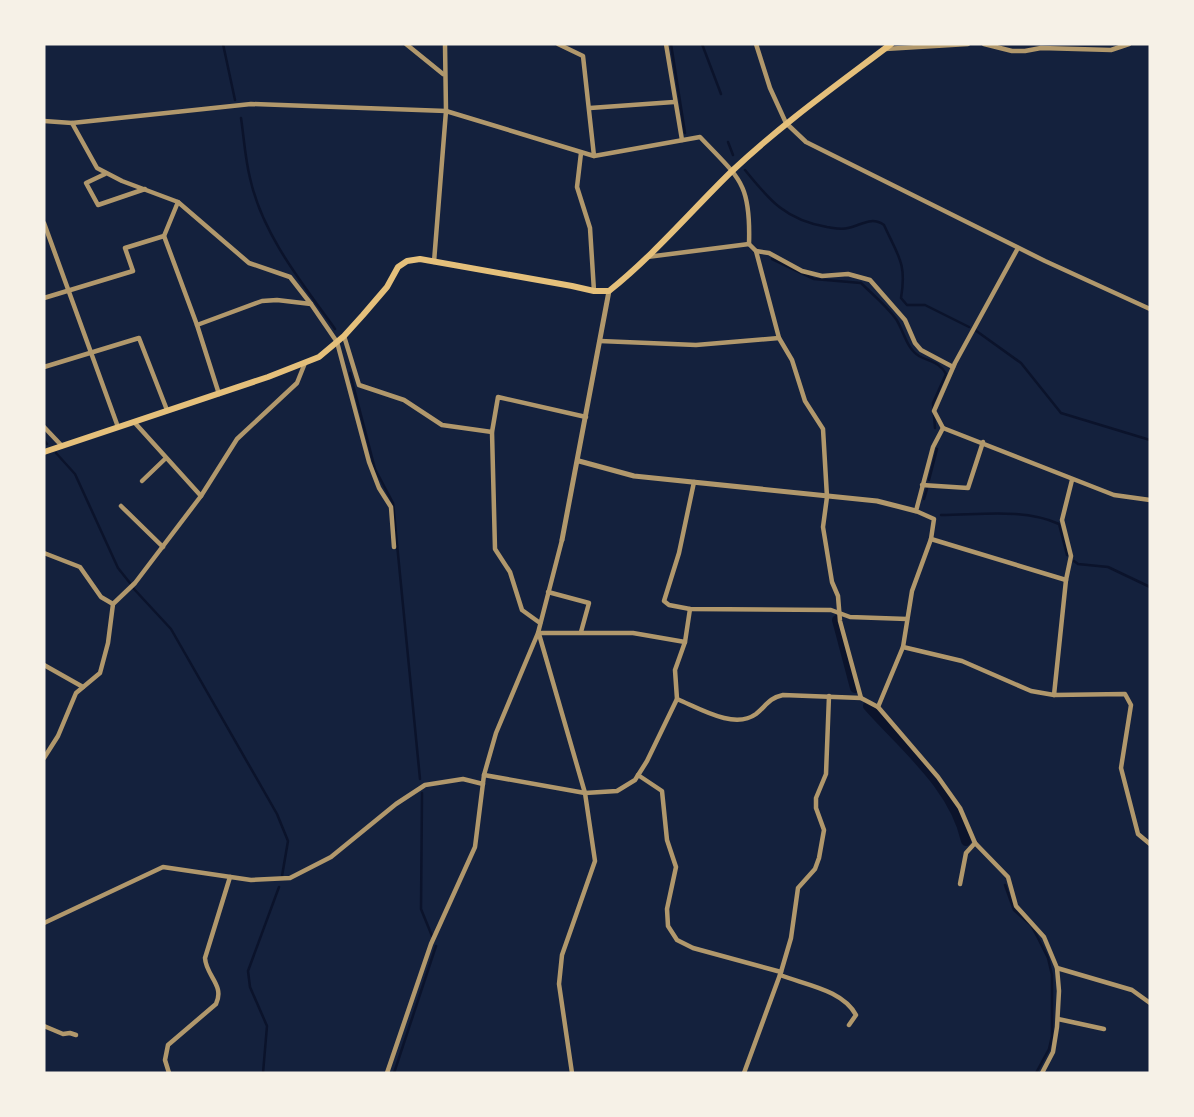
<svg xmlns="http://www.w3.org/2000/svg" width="1194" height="1117" font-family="Jost,sans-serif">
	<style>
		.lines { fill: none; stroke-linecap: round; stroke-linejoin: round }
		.stream { stroke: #0b132b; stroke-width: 2.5 }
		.canal { stroke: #0b132b; stroke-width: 10 }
		.minor { stroke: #b1986c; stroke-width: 4.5 }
		.tertiary { stroke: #b1986c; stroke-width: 5 }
		.secondary { stroke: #e5c07b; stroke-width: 6 }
	</style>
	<rect width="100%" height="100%" fill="#14213d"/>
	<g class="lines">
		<g class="stream">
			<polyline points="223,44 235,100"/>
			<polyline points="671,44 685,133"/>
			<polyline points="702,44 721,94"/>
			<path d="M241,118c3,20 4,40 9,60 12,56 52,105 85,151"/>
			<polyline points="728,142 733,155"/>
			<path d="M745,170c25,31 41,50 82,57 7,1 14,3 21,1 14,-3 23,-12 36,-3 14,31 23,38 17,73l6,7h18l44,22"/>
			<path d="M772,259l42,20 47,4c11,11 25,22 35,36 8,12 10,29 23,37 11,6 21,6 27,18l-13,29 2,25"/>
			<polyline points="975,330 1021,363 1061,413 1150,440"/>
			<polyline points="350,373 375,469 393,503 420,779"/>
			<polyline points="44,440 47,444"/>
			<polyline points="56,453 75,474 118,568 130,583"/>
			<polyline points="929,480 937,449"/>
			<polyline points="924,499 927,489"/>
			<path d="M941,515c39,0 82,-7 118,9l8,31"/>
			<polyline points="1074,561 1078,564 1108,567 1150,587"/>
			<polyline points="134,589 171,629 277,814 288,841 282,876"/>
			<polyline points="422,793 421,909 432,936"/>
			<polyline points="1005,885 1014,910 1031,925 1038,938 1048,958 1052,975 1052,1036 1049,1049 1036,1073"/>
			<polyline points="263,1073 267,1026 250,987 248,971 279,887"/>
			<polyline points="394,1073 436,946"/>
		</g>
		<g class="canal">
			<polyline points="837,620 855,688"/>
			<path d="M868,706c36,41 86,80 98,135"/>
		</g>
		<g class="minor">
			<polyline points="406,44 443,74"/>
			<polyline points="558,44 583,56 594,156"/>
			<polyline points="666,44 682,140"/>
			<polyline points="756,44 770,88 786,123 806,142 1045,261 1150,309"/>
			<polyline points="984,44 1012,51 1025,51 1041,48 1111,50 1129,44"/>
			<polyline points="885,49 968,44"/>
			<polyline points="590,108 674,102"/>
			<path d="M44,121l28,2 179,-19 195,7 148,45 106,-19c40,42 51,46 49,107l7,7 23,87 13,22 13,41 18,28 4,68 -4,30 9,55 6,14 2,25 21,77"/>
			<polyline points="72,123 97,168 122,181 178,202 249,263 290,277 311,304 337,342 369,462 379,488 391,507 394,547"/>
			<polyline points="581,153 577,187 590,228 594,291"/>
			<polyline points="105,174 86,183 98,205 145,189"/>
			<polyline points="178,202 164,236 197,325 219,394"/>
			<polyline points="44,223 118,427"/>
			<polyline points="1018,248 955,363 934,411 943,428 1114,495 1150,500"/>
			<polyline points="756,251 769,253 802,271 822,276 848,274 870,280 905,320 915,343 921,350 953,367"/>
			<polyline points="647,257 749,244"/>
			<polyline points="434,262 446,111 445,44"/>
			<polyline points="44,298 133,271 125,248 164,236"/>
			<polyline points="197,325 262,301 277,300 311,304"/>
			<polyline points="344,336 359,385 404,400 442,425 492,432"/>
			<polyline points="600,341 696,345 779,338"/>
			<polyline points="44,367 139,338 167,410"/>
			<polyline points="135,423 201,496"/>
			<polyline points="44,427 62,446"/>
			<polyline points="1072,480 1062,520 1071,556 1066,580 1054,695 1125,694 1131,705 1121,768 1138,834 1150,844"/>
			<polyline points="142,481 166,458"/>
			<polyline points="694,482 679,553 664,601 669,605 690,609 831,610 850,617 907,619"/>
			<polyline points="922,485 968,488 983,442"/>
			<polyline points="121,506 163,547"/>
			<polyline points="931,539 1066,580"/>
			<polyline points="44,553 80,567 101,597 113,604"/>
			<polyline points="548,592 589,603 581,632"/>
			<polyline points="540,623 522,610 510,572 495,549 492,432 498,397 586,417"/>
			<polyline points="538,633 633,633 685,642"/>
			<polyline points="539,634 585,793 595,861 562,955 559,984 572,1073"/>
			<polyline points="903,647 962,661 1031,691 1054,695"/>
			<polyline points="44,665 83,687"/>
			<path d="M677,699c22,9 57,31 79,15 10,-8 13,-16 27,-19l78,3 17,9 60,70 22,31 15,35 33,34 8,29 28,31 13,31 2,23 -2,36 -4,25 -11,21"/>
			<polyline points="878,707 903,647 912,591 931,539 934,519 916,511 933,447 943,428"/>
			<polyline points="44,758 58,736 76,693 100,673 108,643 113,604 135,583 201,496 237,439 297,383 305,363"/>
			<polyline points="484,775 585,793 617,791 635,780 647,761 677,699 675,670 685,642 690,609"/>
			<polyline points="638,775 662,791 667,840 676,867 667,909 668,926 677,940 693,948 781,972"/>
			<polyline points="960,884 966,853 975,843"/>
			<polyline points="44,923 163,867 251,880 290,878 331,857 396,804 425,785 463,779 483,784"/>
			<polyline points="1057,968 1132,990 1150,1003"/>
			<path d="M780,975c26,10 63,15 76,40l-7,10"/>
			<polyline points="1058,1019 1104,1029"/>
			<polyline points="44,1026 63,1034 70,1033 76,1035"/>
			<path d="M169,1073l-4,-13 3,-15 48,-41c9,-19 -10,-28 -11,-46l25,-81"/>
			<polyline points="387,1073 431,944 475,847 484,775 496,733 538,633 562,540"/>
			<polyline points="744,1073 781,972 791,938 798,888 815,869 819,858 824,830 816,808 816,798 826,774 829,696"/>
		</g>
		<g class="tertiary">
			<polyline points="579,461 634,476 877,501 916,511"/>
			<polyline points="562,540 609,291"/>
		</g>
		<path class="secondary" d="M44,452l224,-75 51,-20 25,-21 19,-21 24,-28 11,-20 9,-6 13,-2 152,27 22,5h15c45,-36 82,-80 123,-120 50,-47 105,-86 159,-127"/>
	</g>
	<rect width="1194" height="1117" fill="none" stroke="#f6f1e7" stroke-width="91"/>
</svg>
